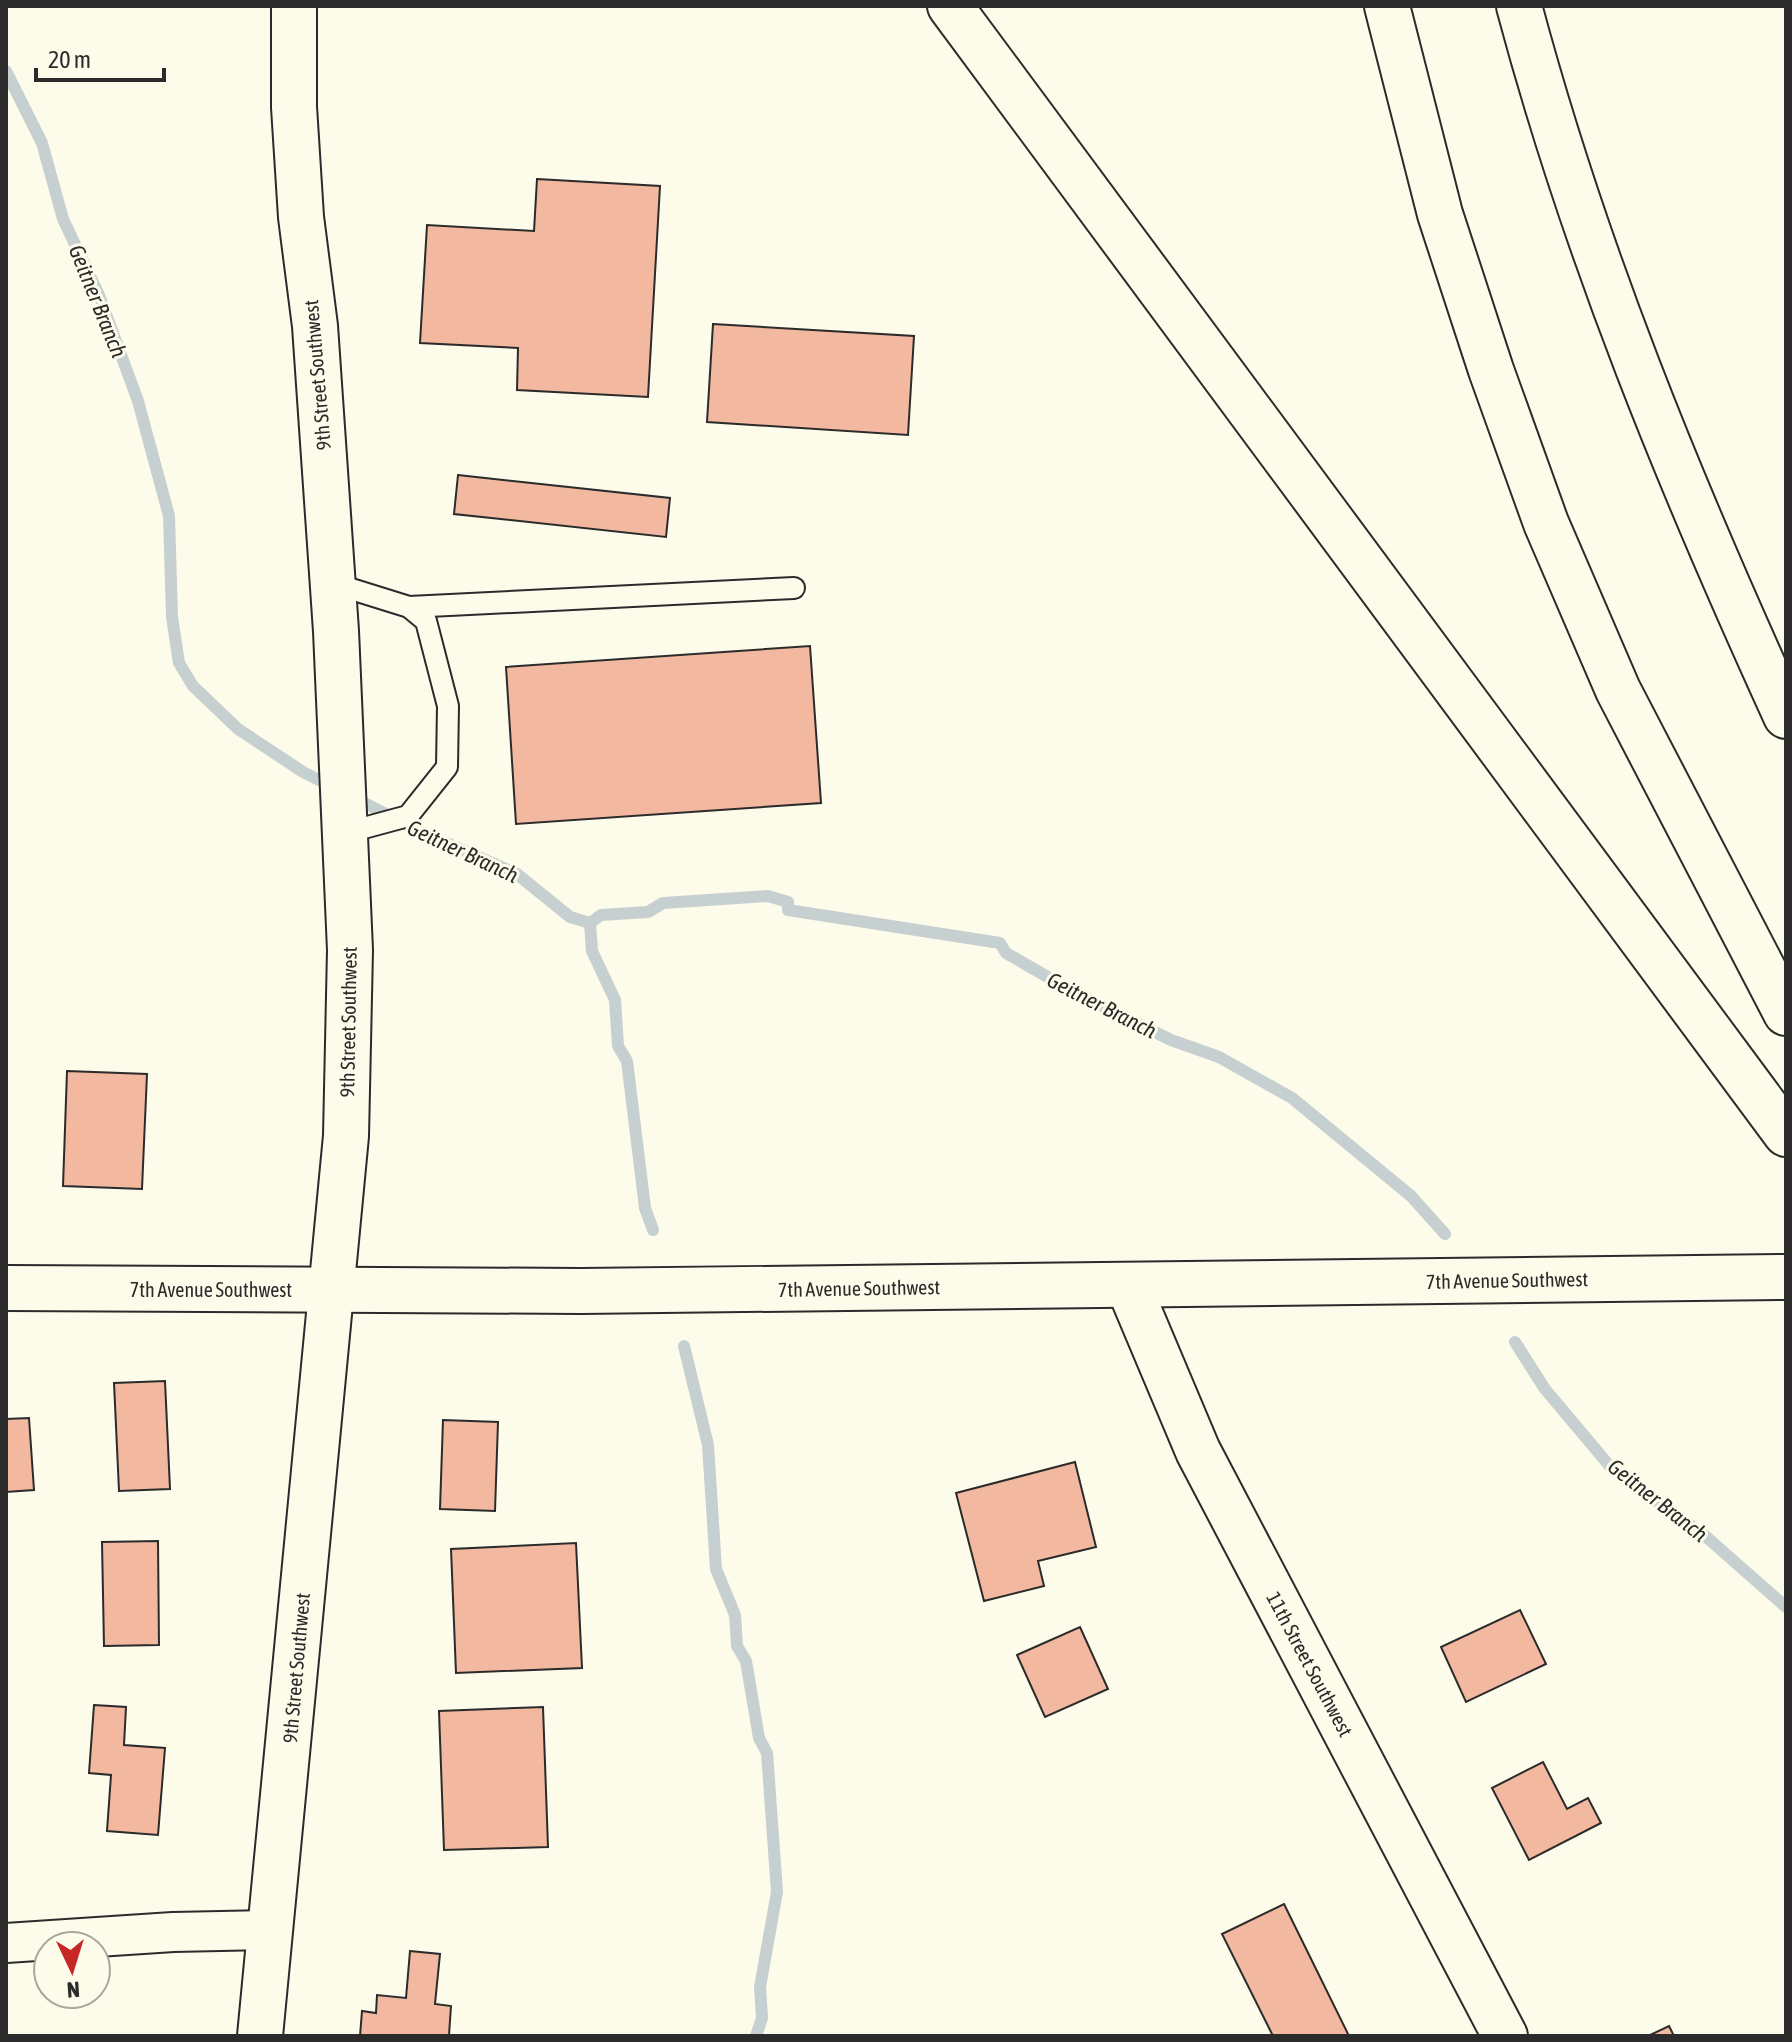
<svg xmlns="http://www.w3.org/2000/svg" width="1792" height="2042" font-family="'Asap Condensed',sans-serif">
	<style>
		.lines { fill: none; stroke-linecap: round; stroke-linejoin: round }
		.stream { stroke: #c7d0d0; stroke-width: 12 }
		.building { fill: #f2b8a0; stroke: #2b2b2b; stroke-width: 2 }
		.lane-casing { stroke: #2b2b2b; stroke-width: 24 }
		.street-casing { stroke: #2b2b2b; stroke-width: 42 }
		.secondary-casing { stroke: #2b2b2b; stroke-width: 48 }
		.highway-casing { stroke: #2b2b2b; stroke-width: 48 }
		.lane { stroke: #fdfbea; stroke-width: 20 }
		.street { stroke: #fdfbea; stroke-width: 38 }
		.secondary { stroke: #fdfbea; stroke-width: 44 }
		.highway { stroke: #fdfbea; stroke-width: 44 }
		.labels { text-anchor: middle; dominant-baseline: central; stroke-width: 6; stroke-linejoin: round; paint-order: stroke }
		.street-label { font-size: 20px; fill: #2b2b2b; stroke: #fdfbea }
		.water-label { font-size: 22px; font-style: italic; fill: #2b2b2b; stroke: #fdfbea }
	</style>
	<rect width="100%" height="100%" fill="#fdfbea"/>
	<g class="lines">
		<g class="stream">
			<polyline points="6,71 42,143 63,219 99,295 138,401 169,516 172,617 179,663 193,686 238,729 303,772 335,788"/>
			<polyline points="351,796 417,830 517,874 570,917 590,923"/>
			<polyline points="590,923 601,915 648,912 663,903 768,896 788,902 788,910 1000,943 1006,953 1074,992 1171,1040 1219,1057 1292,1098 1411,1196 1445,1234"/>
			<polyline points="590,923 592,951 615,1000 618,1046 627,1061 645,1208 653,1230"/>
			<polyline points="1515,1342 1545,1389 1613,1470 1703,1534 1786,1607"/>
			<polyline points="684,1346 708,1445 716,1569 735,1615 737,1646 746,1661 759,1738 767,1753 777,1892 760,1987 762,2018 756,2036"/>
		</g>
	</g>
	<g class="building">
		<polygon points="537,179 660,186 648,397 517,390 518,348 420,343 427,225 534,231"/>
		<polygon points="713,324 914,336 908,435 707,422"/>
		<polygon points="458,475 670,498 666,537 454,514"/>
		<polygon points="810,646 821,803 516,824 506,667"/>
		<polygon points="67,1071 147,1074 142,1189 63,1186"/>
		<polygon points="165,1381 170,1489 119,1491 114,1383"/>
		<polygon points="29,1418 34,1490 6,1492 6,1419"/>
		<polygon points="443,1420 498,1422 495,1511 440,1509"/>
		<polygon points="1075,1462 1096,1547 1038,1561 1044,1586 984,1601 956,1493"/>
		<polygon points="158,1541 159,1645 104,1646 102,1542"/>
		<polygon points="576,1543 582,1668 456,1673 451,1549"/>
		<polygon points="1520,1610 1546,1664 1466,1702 1441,1647"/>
		<polygon points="1080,1627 1108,1689 1045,1717 1017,1655"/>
		<polygon points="94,1705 126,1707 124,1745 165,1748 158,1835 107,1831 111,1775 89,1773"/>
		<polygon points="543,1707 548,1847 444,1850 439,1711"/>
		<polygon points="1543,1762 1567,1809 1588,1798 1601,1823 1529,1860 1492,1788"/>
		<polygon points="1284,1904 1349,2036 1273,2036 1222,1934"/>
		<polygon points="410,1951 440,1954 435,2004 451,2006 449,2035 360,2036 362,2011 376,2013 377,1995 406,1998"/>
		<polygon points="1669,2026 1674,2036 1648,2036"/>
	</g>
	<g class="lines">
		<g class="lane-casing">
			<g id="lane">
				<polyline points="332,583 409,607 426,621 448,706 447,767 408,816 345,833"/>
				<polyline points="409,607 794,588"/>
			</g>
		</g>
		<g class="street-casing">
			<polyline id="street" points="6,1943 173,1932 271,1930"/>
		</g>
		<g class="secondary-casing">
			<g id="secondary">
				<polyline points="1128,1285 1198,1451 1505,2036"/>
				<polyline points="6,1288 581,1291 1786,1277"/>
				<polyline points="260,2036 346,1136 350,950 336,631 315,326 301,217 294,107 294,6"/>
			</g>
		</g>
		<g class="highway-casing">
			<g id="highway">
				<polyline points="950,6 1786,1134"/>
				<polyline points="1387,6 1440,214 1491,370 1546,523 1618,690 1786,1013"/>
				<path d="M1519,6c66,247 161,478 267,710"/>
			</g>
		</g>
		<use href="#lane" class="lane"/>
		<use href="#street" class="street"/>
		<use href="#secondary" class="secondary"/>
		<use href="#highway" class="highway"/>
	</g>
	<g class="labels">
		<g class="street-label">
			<text transform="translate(317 375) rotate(-95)">9th Street Southwest</text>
			<text transform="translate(348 1022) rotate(-89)">9th Street Southwest</text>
			<text transform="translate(1507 1280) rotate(-1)">7th Avenue Southwest</text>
			<text transform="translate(859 1288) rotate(-1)">7th Avenue Southwest</text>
			<text x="211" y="1289">7th Avenue Southwest</text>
			<text transform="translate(1310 1664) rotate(62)">11th Street Southwest</text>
			<text transform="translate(296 1668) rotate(-85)">9th Street Southwest</text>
		</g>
		<g class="water-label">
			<text transform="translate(98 301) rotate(68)">Geitner Branch</text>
			<text transform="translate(463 851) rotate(25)">Geitner Branch</text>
			<text transform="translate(1102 1005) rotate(27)">Geitner Branch</text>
			<text transform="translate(1658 1500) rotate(38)">Geitner Branch</text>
		</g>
	</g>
	<rect width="1792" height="2042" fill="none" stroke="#2b2b2b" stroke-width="16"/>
	<g transform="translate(72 1970) rotate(176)"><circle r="38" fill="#fdfbea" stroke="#a9a89e" stroke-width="2"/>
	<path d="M0-6L14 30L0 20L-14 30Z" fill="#c62828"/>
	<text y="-12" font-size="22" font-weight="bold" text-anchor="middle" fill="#2b2b2b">N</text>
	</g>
	<path d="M36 68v12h128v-12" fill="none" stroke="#2b2b2b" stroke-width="4"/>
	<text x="48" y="68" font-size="24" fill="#2b2b2b" stroke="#fdfbea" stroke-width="6" paint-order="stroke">20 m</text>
</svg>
